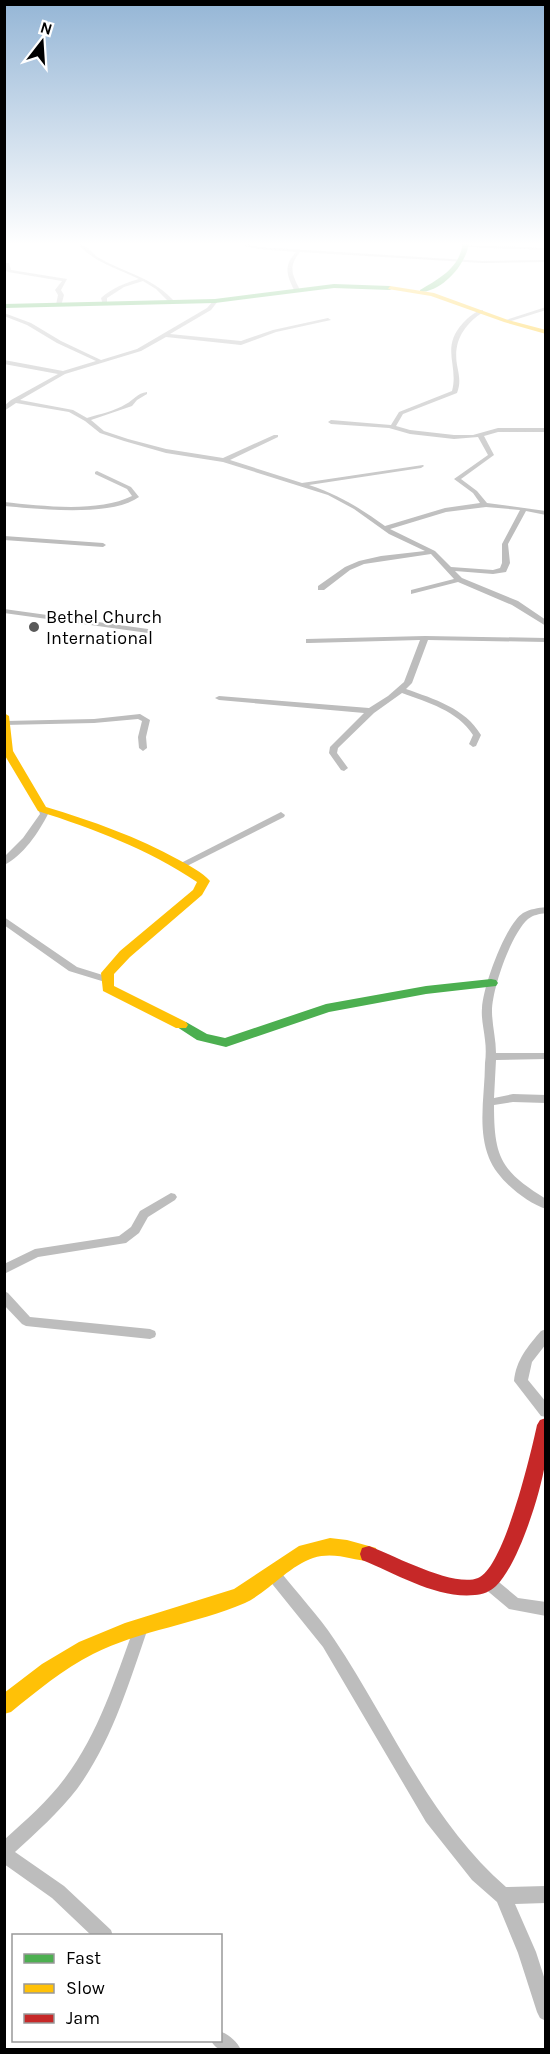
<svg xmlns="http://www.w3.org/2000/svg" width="550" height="2054" font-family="Karla,sans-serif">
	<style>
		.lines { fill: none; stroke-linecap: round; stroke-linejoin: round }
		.street { fill: #bdbdbd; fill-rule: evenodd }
		.fast { fill: #4caf50; fill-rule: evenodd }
		.slow { fill: #ffc107; fill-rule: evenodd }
		.jam { fill: #c62828; fill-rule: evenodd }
		.poi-dot { fill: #595959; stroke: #fff; stroke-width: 2 }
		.labels { text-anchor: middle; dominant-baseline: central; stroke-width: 4.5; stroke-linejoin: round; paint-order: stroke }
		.far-poi-label { font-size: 18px; fill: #000; stroke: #fff; text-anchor: start }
	</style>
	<rect width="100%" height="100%" fill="#fff"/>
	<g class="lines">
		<g class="street">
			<path d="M76,242c8,0 15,11 23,16 28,16 54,19 77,45l-5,1 -15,-15 -13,-8 -19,6 -17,11v7h-4l-2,-7c11,-10 24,-15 38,-19 -23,-11 -46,-17 -63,-37z"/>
			<path d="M247,242h5l-2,2 8,3 225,14 63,-1v2l-63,1 -183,-11c-12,15 -8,22 0,38l-3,2 -3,-2c-7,-15 -11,-24 2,-38l-38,-3 -13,-3z"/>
			<polygon points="467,245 546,248 546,250 465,247"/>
			<polygon points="5,263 9,263 11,270 67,279 61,290 64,295 61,306 56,305 58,295 55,290 62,281 8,272 5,270"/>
			<path d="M215,299l3,2 -7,9 -41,24 71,7 32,-11 55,-12 3,2 -55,12 -35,13 -75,-8 -25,14 -76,23 -45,26 53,10 14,8c13,-4 28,-7 39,-14 8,-4 11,-11 21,-12v2l-10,6 -5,6 -41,14 13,11 24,8 38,10 57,9 51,-23h4v2l-48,23 72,23 121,-18 1,1 -3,2 -112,17c30,10 51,23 76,41l60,-18 35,-5 -7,-10 -19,-14 34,-24 -10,-18 -24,2 -44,-5 -21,-6 -58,-4 -3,-2 3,-2 60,5 8,-13 53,-21c7,-26 -12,-43 11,-68 6,-6 12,-12 20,-13v2c-19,13 -30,29 -26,53 2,10 4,18 0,28l-54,21 -7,12 14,4 44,5h19l25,-7h48v4h-48l-14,4 10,19 -33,24 16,12 10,12 59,8v4l-20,-4 -18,33 2,19 -4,9 -13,2 -38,-3 7,7 56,23 28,19v6l-34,-21 -54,-23 -47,12v-4l43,-11 -23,-25 -67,10 -14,6 -26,20h-6v-4l27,-19 14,-6 22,-5 44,-5 -36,-17 -35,-25 -26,-14 -105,-33 -57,-9 -42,-12 -24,-8 -15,-12 -16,-9 -53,-9 -12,8v-5l7,-6 47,-26 -54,-10v-4l59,11 33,-10 -39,-18 -30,-18 -23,-9v-3l27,10 30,18 40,19 36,-11 70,-41zM486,507l34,3 -18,34v19l-2,5 -7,2 -42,-3 -16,-16 -45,-22 56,-17z"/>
			<polygon points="546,307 546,310 508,322 503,321"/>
			<path d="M97,471l34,16 8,10c-27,20 -101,12 -135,9v-4c38,4 94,11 128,-6l-5,-7 -32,-15v-2z"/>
			<polygon points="4,536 103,543 106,545 103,547 4,540"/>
			<polygon points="4,609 148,629 152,631 148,633 4,613"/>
			<path d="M425,636l121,2v4l-118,-2 -16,43 -6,6c28,10 59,19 75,46l-5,11 -3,1 -4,-3 4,-9c-15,-24 -46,-33 -71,-42l-28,20 -36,35 -1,5 11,15 -4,3 -3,-1 -12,-17 1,-6 34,-34 -145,-13 -4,-2 4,-2 150,12 19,-12 16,-14 16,-42 -111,3h-3v-4z"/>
			<polygon points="140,714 150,720 146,737 147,748 143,751 139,748 138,737 142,721 138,719 94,723 4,725 6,721 94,719"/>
			<path d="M42,806l3,1 3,7c-9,18 -25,42 -44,51v-8l19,-19 17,-24 -2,-5z"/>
			<polygon points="281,812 285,815 284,817 185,867 182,868 177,865"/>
			<path d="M546,907v6c-7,1 -13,2 -18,6 -17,15 -36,70 -36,92 0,14 4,28 4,42h50v6l-50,1 -2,38 19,-4 33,1v8l-33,-1 -19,3c0,53 7,66 52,94v10c-21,-7 -49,-30 -57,-51 -12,-30 -4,-64 -4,-95 1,-8 1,-15 0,-23 -1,-11 -4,-21 -3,-32 1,-21 23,-83 41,-95 7,-4 15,-5 23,-6z"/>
			<polygon points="4,917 77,967 109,977 110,979 105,982 69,971 4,925"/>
			<polygon points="171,1193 175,1194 177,1197 175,1200 148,1217 139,1233 126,1243 38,1257 4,1274 4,1264 35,1249 119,1236 131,1227 140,1211"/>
			<polygon points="4,1291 8,1293 30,1317 150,1329 155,1331 156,1334 155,1337 150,1339 26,1326 22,1324 4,1305"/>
			<path d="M546,1329v15l-14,18 -4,18 18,22v15l-5,-1 -27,-35c2,-21 14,-35 27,-50z"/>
			<path d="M274,1569l5,1c18,23 39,45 55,69 56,83 95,181 172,248l40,-1v17l-31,1 21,48 10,31v38l-6,-3 -3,-6 -19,-59 -21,-51 -25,-22 -46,-58 -103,-175 -54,-67 -2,-5 2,-5z"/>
			<polygon points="489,1577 494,1578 518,1598 546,1602 546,1616 509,1609 484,1588 482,1583 484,1578"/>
			<path d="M141,1621l5,2 2,5c-19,55 -36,113 -71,161 -18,23 -40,43 -62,63l49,34 47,44 2,6h-21l-40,-38 -48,-34v-24c22,-20 44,-39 61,-62 34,-45 50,-99 69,-150l2,-5z"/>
			<path d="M220,2031c9,4 17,10 21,19 -12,0 -25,3 -30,-10h9z"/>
		</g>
		<g class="fast">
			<path d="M463,242h6c-2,22 -27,50 -49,50v-2c20,-12 40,-22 43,-48z"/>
			<polygon points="334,284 390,286 393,288 390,290 334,288 215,303 4,308 4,304 215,299"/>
			<polygon points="491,979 496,980 498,983 496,986 426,994 329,1012 226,1047 197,1040 174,1025 176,1022 186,1022 207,1034 225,1038 326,1004 426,986"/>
		</g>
		<g class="slow">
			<polygon points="390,286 434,293 508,320 546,330 546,334 504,322 431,296 388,289"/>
			<path d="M4,713l5,3 4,35 33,56c46,14 92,30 133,53 11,6 23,12 31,21l-8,14 -72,62 -16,17v12l72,36 2,3 -2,3h-10l-73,-37 -2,-18 19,-22 73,-61 4,-8c-49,-33 -103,-53 -159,-71l-34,-57z"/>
			<path d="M330,1538l17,2 29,8 2,6 -2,6c-16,5 -37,-10 -63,-2 -24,8 -45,34 -68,45 -49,21 -104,27 -152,51 -30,15 -56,37 -82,58l-7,2v-21l38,-29 37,-22 46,-19 109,-34 65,-43z"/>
		</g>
		<path class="jam" d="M546,1418c0,15 2,31 -1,46 -5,31 -27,101 -49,122 -5,5 -14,9 -21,9 -38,4 -78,-21 -113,-35l-2,-6 2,-6 7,-2c24,9 85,42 109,32 26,-10 53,-125 59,-153l3,-5z"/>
	</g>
	<linearGradient id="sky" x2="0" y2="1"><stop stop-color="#95b6d6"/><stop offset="0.46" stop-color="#fff"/><stop offset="1" stop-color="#fff" stop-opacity="0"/></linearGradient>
	<rect width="550" height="530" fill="url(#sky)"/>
	<circle class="poi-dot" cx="34" cy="627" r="6"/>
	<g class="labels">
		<g class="far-poi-label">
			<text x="46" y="617">Bethel Church<tspan x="46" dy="21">International</tspan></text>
		</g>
	</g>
	<rect width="550" height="2054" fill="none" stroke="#000000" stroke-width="12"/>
	<rect x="12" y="1934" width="210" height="108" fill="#ffffff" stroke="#999999" stroke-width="1.5"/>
	<rect x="24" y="1954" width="30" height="9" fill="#4caf50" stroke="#999999" stroke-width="1.5"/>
	<text x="66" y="1964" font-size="18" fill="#000000">Fast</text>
	<rect x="24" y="1984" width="30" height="9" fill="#ffc107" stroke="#999999" stroke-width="1.5"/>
	<text x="66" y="1994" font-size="18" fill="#000000">Slow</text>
	<rect x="24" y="2014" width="30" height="9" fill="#c62828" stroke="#999999" stroke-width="1.5"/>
	<text x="66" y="2024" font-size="18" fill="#000000">Jam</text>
	<g transform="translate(42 42) rotate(17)" stroke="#ffffff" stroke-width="4.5" paint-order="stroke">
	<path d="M0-4.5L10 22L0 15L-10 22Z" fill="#000000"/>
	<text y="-9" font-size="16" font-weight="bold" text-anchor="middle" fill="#000000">N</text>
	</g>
</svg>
